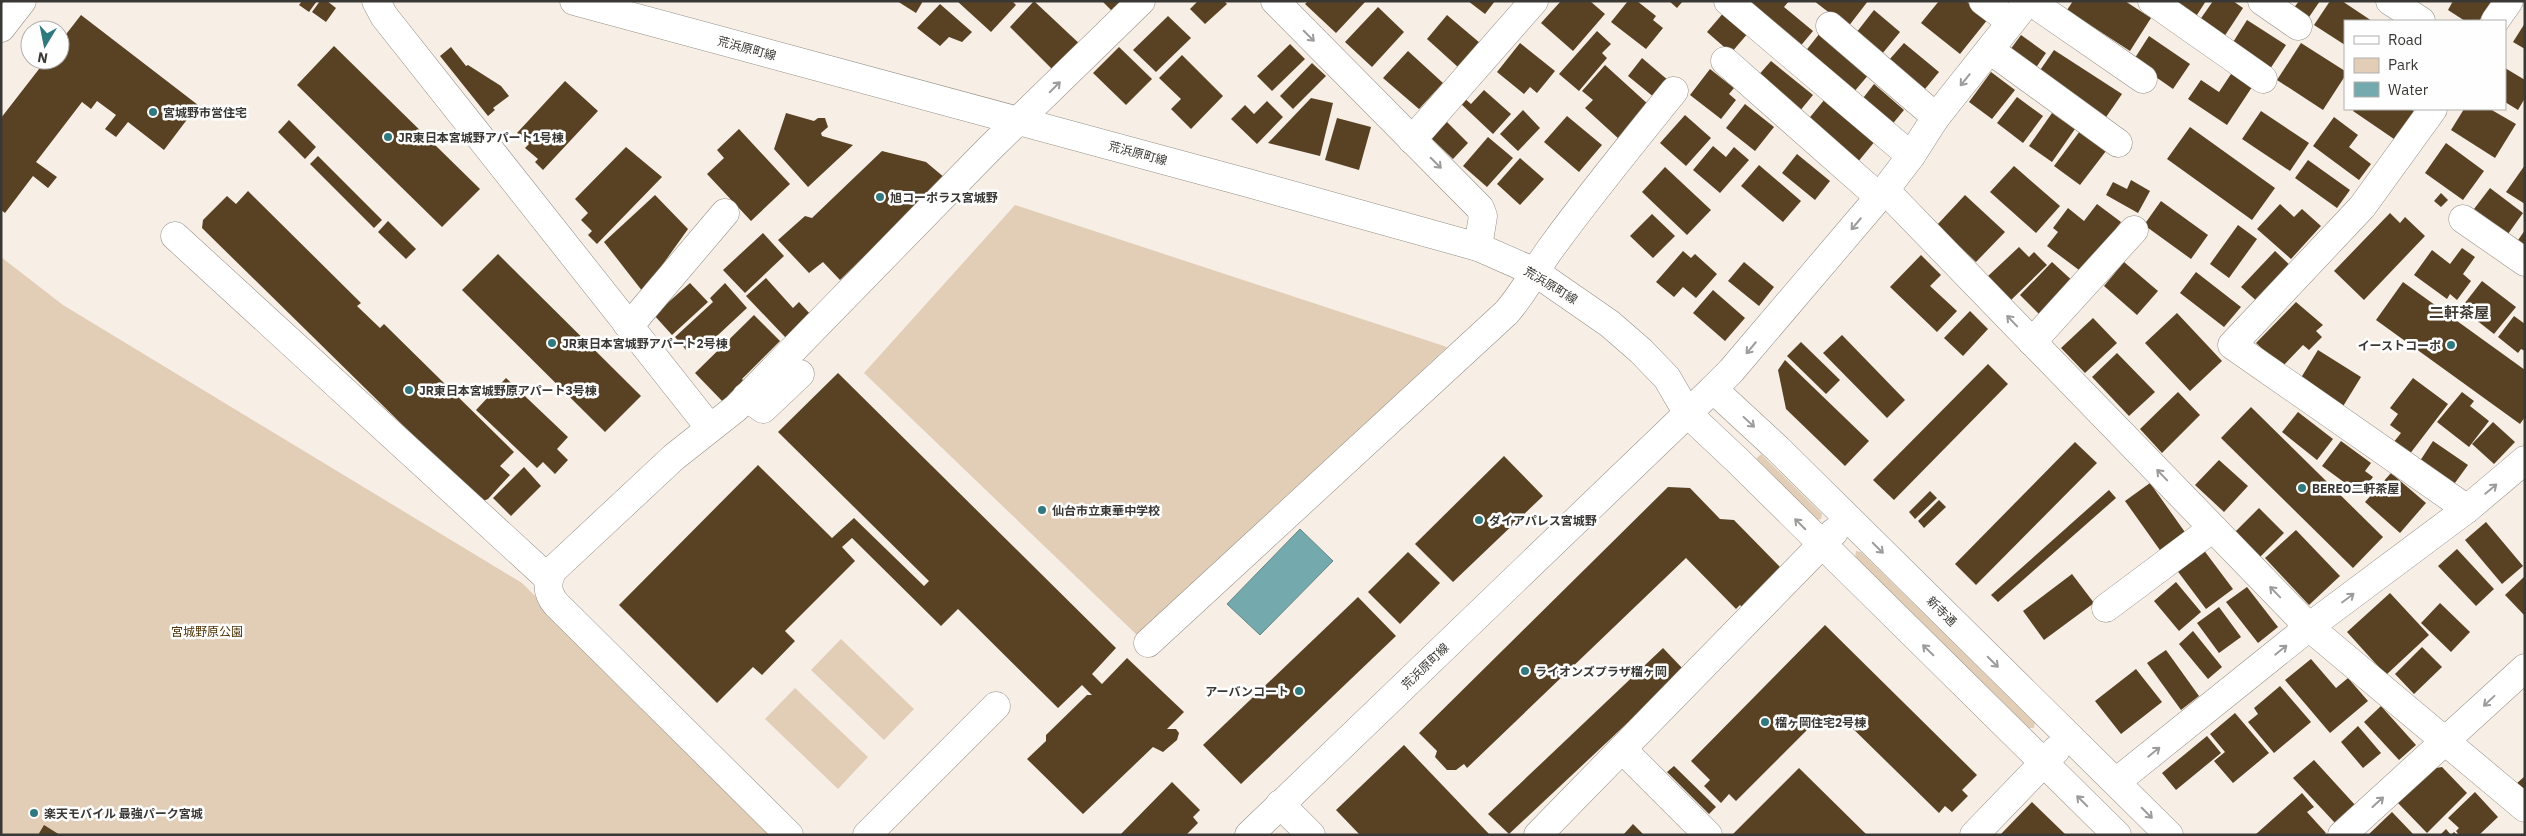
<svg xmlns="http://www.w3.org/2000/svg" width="2526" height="836" font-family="'IBM Plex Sans','Noto Sans JP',sans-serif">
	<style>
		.green { fill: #e2ceb6 }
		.water { fill: #74a9ad; stroke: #638789 }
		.building { fill: #594223 }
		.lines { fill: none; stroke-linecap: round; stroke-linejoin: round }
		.minor-casing { stroke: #948e85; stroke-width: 29 }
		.major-casing { stroke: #948e85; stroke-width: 29 }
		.minor { stroke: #fff; stroke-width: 28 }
		.major { stroke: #fff; stroke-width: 28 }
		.oneway { stroke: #9c9c9a }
		.poi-dot { fill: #30797e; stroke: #fefefe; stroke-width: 2 }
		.labels { text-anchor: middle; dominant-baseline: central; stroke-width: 5; stroke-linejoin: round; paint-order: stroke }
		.street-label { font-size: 12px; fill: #3a3834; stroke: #fefefe }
		.poi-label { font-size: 12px; font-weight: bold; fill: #3a3834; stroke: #fefefe; text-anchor: start }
		.park-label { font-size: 12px; fill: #4d3205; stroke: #fefefe }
		.quarter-label { font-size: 15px; font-weight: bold; fill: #423c35; stroke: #fefefe }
	</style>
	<rect width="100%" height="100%" fill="#f7efe6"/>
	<g class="green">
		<polygon points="1015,205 1447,347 1140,638 864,373"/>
		<polygon points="1,257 63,305 522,583 775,835 1,835"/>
		<polygon points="1761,454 1822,514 1821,519 1817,520 1755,460"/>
		<polygon points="1856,551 1861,552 2035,722 2034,728 2029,728 1855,558"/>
		<polygon points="841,639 914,709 884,740 811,670"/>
		<polygon points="795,688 868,757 838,789 765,719"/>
	</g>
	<polygon class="water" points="1300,529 1333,561 1260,635 1227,604"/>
	<g class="building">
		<polygon points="302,1 317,1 309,12 299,5"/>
		<polygon points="320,1 327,1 336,8 326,22 312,12"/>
		<polygon points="897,1 923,1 916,13"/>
		<polygon points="957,1 1012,1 1016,5 991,32"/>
		<polygon points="1034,1 1083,47 1056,73 1010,27"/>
		<polygon points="1102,1 1122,1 1112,11"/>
		<polygon points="1198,1 1224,1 1227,4 1205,24 1190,9"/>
		<polygon points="1308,1 1366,1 1336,33 1305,4"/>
		<polygon points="1468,1 1495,1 1485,14"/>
		<polygon points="1561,1 1590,1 1605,14 1573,51 1541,23"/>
		<polygon points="1628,1 1637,1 1656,16 1653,20 1663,28 1646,49 1611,22"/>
		<polygon points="1669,1 1683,1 1677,8"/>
		<polygon points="1741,1 1789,1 1784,7 1813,31 1798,49"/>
		<polygon points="1814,1 1868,1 1848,27"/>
		<polygon points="1939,1 1966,1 1988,19 1960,54 1921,23"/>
		<polygon points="2073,1 2125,1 2151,18 2130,51 2067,10"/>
		<polygon points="2164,1 2206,1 2193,21"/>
		<polygon points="2213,1 2233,1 2243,8 2222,40 2197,24"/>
		<polygon points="2299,1 2320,1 2307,20 2293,9"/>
		<polygon points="2330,1 2342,1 2372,21 2345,21 2345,45 2314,25"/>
		<polygon points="2453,1 2493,1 2479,21 2465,21 2448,10"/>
		<polygon points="940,4 972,32 962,42 949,37 940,46 917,28"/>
		<polygon points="1378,7 1404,32 1372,67 1345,42"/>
		<polygon points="1874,10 1900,32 1882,54 1856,33"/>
		<polygon points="1725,11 1749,32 1731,53 1707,32"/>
		<polygon points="81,15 198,105 164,150 128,122 116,137 105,129 116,115 97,101 91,109 82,102 36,162 57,177 48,188 33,176 5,213 1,210 1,118 46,60 60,60 60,42"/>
		<polygon points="1447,15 1480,43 1459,68 1427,39"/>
		<polygon points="1168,16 1191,38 1156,72 1133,50"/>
		<polygon points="2247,20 2286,45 2268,72 2230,47"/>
		<polygon points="2525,23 2525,49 2513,42"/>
		<polygon points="1597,31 1611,44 1602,53 1607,58 1579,91 1559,74"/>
		<polygon points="1820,33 1870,73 1853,93 1804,53"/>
		<polygon points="2021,35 2046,53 2033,72 2007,54"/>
		<polygon points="2149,36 2190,64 2173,89 2133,61"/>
		<polygon points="1520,43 1555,71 1537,93 1530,87 1524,94 1497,72"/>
		<polygon points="1904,43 1939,72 1925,89 1889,60"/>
		<polygon points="2301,43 2345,71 2345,76 2323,110 2277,80"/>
		<polygon points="1290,44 1305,59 1272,91 1257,76"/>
		<polygon points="334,46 480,189 442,227 297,85"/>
		<polygon points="451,47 466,66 468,65 501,86 509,96 493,108 495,110 488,116 440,56"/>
		<polygon points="1119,47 1152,79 1126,105 1093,73"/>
		<polygon points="2054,50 2122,94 2102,123 2034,79"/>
		<polygon points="1408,51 1443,83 1419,109 1383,78"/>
		<polygon points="1182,55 1223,96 1191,129 1171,109 1181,99 1159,78"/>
		<polygon points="1642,58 1669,81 1655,98 1628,76"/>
		<polygon points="1771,61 1813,95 1799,112 1756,78"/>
		<polygon points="1312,63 1326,76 1293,109 1280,96"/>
		<polygon points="1605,65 1649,105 1619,139 1585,108 1593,100 1582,91"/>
		<polygon points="2235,68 2256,81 2227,125 2188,99 2201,80 2219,92"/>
		<polygon points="2505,68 2525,80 2525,98 2518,110 2505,102"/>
		<polygon points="1710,69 1734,88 1729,94 1736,100 1721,119 1690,95"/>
		<polygon points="1991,72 2015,90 1992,119 1969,102"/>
		<polygon points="565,81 598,111 543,170 535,162 538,159 525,148 529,144 517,133"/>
		<polygon points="1874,84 1904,110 1890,127 1860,102"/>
		<polygon points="1484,90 1511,114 1493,134 1459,102 1463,97 1471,104"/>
		<polygon points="2017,97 2043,116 2023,143 1997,123"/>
		<polygon points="1311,98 1333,103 1320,156 1268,143"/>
		<polygon points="1825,99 1876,140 1857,163 1806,122"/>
		<polygon points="1267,101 1283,117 1257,144 1231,119 1245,105 1254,114"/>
		<polygon points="1745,104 1774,127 1755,151 1726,128"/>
		<polygon points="2354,109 2410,109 2414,111 2394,139 2353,111"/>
		<polygon points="2464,109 2490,109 2516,124 2495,158 2451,130"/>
		<polygon points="1523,110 1540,128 1518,151 1500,134"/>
		<polygon points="2261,111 2309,143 2290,171 2242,139"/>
		<polygon points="786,113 814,121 818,118 825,118 828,127 821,133 822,136 853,145 808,187 774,149"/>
		<polygon points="2052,113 2075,129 2052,162 2029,146"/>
		<polygon points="1685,115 1711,138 1686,166 1660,143"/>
		<polygon points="1567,116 1602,145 1579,172 1544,142"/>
		<polygon points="2334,117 2358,135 2349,147 2371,164 2359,180 2313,146"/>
		<polygon points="1337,118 1371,127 1359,170 1325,160"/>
		<polygon points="289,120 316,147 305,159 278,132"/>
		<polygon points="1447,122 1468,143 1453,159 1431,138"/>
		<polygon points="2190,127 2275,188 2252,220 2167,159"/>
		<polygon points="739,129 790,184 751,221 707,174 724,158 717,150"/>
		<polygon points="2080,131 2106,151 2080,185 2054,166"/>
		<polygon points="1488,137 1513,158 1487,187 1463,166"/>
		<polygon points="2446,143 2484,171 2463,200 2425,173"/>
		<polygon points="1713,146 1726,157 1734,147 1749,160 1720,193 1693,170"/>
		<polygon points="626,147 662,177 597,244 588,235 592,231 581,220 588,213 575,199"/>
		<polygon points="882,151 926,162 945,178 840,280 823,262 809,273 778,240 805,216 812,218"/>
		<polygon points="1797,154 1830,181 1815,200 1782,173"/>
		<polygon points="318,156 382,220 374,228 310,164"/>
		<polygon points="1520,158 1544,179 1520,205 1497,184"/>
		<polygon points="2308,160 2350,190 2337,208 2295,178"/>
		<polygon points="1759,165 1801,201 1783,222 1741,186"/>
		<polygon points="2525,165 2525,204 2506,192"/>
		<polygon points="2014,166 2060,206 2036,233 1990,192"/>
		<polygon points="1665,167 1711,210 1687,235 1642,192"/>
		<polygon points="2131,180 2150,191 2138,213 2106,195 2113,182 2127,189"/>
		<polygon points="2490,188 2523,213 2508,234 2474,209"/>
		<polygon points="248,191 361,303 357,306 380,328 384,324 514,452 500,466 510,475 488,499 481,502 202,228 203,220 227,196 236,204"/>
		<polygon points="2441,193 2448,200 2441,207 2434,201"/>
		<polygon points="655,195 688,229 643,292 604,242"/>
		<polygon points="1965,195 2005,232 1976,262 1937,225"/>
		<polygon points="2161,201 2208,235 2191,259 2144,225"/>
		<polygon points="2097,204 2121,222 2083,273 2047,246 2058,232 2053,228 2068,208 2084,221"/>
		<polygon points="2280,204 2294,217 2302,209 2321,226 2291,259 2257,229"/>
		<polygon points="2390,213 2400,223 2405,217 2425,236 2364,300 2334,271"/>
		<polygon points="1652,214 1675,236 1653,258 1630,236"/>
		<polygon points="388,221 416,249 406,259 378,232"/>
		<polygon points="2238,225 2257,239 2229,278 2210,264"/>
		<polygon points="2525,230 2525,253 2514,246"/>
		<polygon points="763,233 784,256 745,293 723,270"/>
		<polygon points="2019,247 2029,257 2034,252 2047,265 2010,301 1987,277"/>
		<polygon points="2462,248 2475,257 2463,274 2471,281 2457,300 2450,294 2447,299 2414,275 2432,250 2450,264"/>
		<polygon points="1683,251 1691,258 1695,254 1717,274 1696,298 1683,287 1674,297 1656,282"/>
		<polygon points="2275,251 2293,268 2260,304 2241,287"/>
		<polygon points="498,254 641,396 605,432 462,290"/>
		<polygon points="1921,255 1941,275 1930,286 1957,311 1937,332 1890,287"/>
		<polygon points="1744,262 1774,287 1759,306 1728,281"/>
		<polygon points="2052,262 2075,283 2042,317 2020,295"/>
		<polygon points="2124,262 2158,291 2137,315 2104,286"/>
		<polygon points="2196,272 2241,307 2224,327 2180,293"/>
		<polygon points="766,278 793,308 799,302 811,315 786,338 746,296"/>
		<polygon points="2482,281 2516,307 2494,334 2461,308"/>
		<polygon points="2403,282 2525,370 2525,417 2520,424 2376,320"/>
		<polygon points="690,283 708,302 672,335 654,315"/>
		<polygon points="725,283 747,308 704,348 697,341 686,350 675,337 713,302 710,298"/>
		<polygon points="1713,290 1745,318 1725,341 1693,313"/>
		<polygon points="2296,302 2323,325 2316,331 2322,337 2309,350 2303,345 2282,367 2256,343"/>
		<polygon points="1970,311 1988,329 1963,356 1944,338"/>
		<polygon points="2177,313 2222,361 2190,391 2145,343"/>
		<polygon points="754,315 780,341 742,379 746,383 725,404 695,373"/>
		<polygon points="2514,316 2525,324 2525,351 2521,349 2518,353 2498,337"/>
		<polygon points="2093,318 2117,343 2085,373 2061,348"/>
		<polygon points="1842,335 1905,400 1887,418 1823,353"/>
		<polygon points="1801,342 1840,380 1826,394 1787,356"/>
		<polygon points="2318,350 2361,377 2342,408 2299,381"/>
		<polygon points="2117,353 2155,392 2129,416 2092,377"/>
		<polygon points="1785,360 1869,441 1845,466 1786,409 1778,370"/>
		<polygon points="1988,364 2008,384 1894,500 1873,480"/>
		<polygon points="838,373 1116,648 1092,674 1102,684 1127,658 1184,712 1167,729 1176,729 1179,733 1177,740 1163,752 1153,747 1083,814 1027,759 1046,741 1046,735 1087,695 1092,695 1082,685 1058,708 958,609 941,626 852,538 842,547 855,561 785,631 795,641 762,675 753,667 717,703 619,605 758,465 832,538 854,518 924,586 929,581 778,432"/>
		<polygon points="506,378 568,437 557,449 568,460 555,474 543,462 537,468 476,410"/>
		<polygon points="2413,378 2448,404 2409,455 2393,443 2401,433 2390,425 2398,414 2390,408"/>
		<polygon points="2178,392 2200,415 2162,453 2140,429"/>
		<polygon points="2462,392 2474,401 2470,406 2489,421 2469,447 2437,422"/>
		<polygon points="2251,407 2383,537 2353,568 2221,438"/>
		<polygon points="2298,412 2333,439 2317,460 2282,432"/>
		<polygon points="2493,422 2515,442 2494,464 2472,444"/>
		<polygon points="2341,441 2371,463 2365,471 2373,477 2360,494 2322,466"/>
		<polygon points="2433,441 2468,465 2452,487 2418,464"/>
		<polygon points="2075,442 2097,463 1976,585 1955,564"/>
		<polygon points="1504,456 1543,496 1453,582 1415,544"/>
		<polygon points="2219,460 2248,486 2224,512 2195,485"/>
		<polygon points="524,467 541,486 511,516 493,498"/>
		<polygon points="2391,473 2426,503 2400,533 2365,502"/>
		<polygon points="2150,483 2187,535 2162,553 2125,501"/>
		<polygon points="1668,487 1690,488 1720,519 1734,520 1780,567 1742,607 1740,605 1736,609 1686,558 1467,768 1464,764 1456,770 1447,770 1435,757 1437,751 1419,733"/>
		<polygon points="2109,490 2116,498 1998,602 1991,595"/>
		<polygon points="1930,491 1937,498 1915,519 1909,512"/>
		<polygon points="1939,500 1946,507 1924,528 1918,521"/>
		<polygon points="2259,508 2284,533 2259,558 2234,533"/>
		<polygon points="2486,522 2523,566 2502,584 2465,540"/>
		<polygon points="2296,530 2340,576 2309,605 2265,558"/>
		<polygon points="2203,549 2233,589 2206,609 2176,569"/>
		<polygon points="2457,549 2494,589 2476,606 2438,566"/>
		<polygon points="1408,552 1440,583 1400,624 1368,592"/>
		<polygon points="2072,574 2094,603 2044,640 2023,611"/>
		<polygon points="2525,576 2525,616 2505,595"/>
		<polygon points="2176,582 2201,612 2179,631 2154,601"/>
		<polygon points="2247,587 2278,627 2258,643 2226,602"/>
		<polygon points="2390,593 2429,635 2386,675 2347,632"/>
		<polygon points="1358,597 1396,636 1241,784 1203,745"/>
		<polygon points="2440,603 2470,632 2451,652 2421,623"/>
		<polygon points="2219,607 2241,637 2219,653 2197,623"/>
		<polygon points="1825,625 1977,775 1962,790 1968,796 1952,812 1945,806 1939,813 1841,717 1821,716 1736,801 1729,794 1721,803 1704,786 1710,780 1691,761"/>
		<polygon points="2193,631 2222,667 2208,679 2179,644"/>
		<polygon points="2422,647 2442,667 2414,694 2395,674"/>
		<polygon points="1663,648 1684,670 1509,834 1488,814"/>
		<polygon points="2166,650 2199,696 2181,710 2147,663"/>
		<polygon points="2311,659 2336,688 2348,678 2368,701 2330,733 2285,680"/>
		<polygon points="2136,669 2162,702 2121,734 2095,701"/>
		<polygon points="2280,686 2311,722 2274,753 2248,722 2258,714 2254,708"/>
		<polygon points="2381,706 2416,745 2399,760 2364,722"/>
		<polygon points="2235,713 2269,753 2233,783 2214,761 2225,752 2210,734"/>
		<polygon points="2358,726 2381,753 2363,768 2341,742"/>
		<polygon points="2207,736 2221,753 2176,790 2162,773"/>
		<polygon points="1404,745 1490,835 1360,835 1336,810"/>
		<polygon points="2314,760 2356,806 2336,824 2293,778"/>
		<polygon points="1674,766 1716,807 1709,814 1667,772"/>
		<polygon points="2442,767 2467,793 2427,833 2397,802 2430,769"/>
		<polygon points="1799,768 1867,835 1733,834"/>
		<polygon points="2525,776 2525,794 2516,784"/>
		<polygon points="1172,782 1200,810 1193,817 1198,823 1186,835 1120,835"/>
		<polygon points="2475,792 2498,817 2479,835 2459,835 2456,831 2459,828 2448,818"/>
		<polygon points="2302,793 2314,807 2307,812 2326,833 2323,835 2255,835"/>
		<polygon points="2032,802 2066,835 2000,835"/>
		<polygon points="2392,812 2414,835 2368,835"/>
		<polygon points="1633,824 1644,835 1623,835"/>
		<polygon points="44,825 60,835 38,835"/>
		<polygon points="2446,829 2451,835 2454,832 2457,835 2440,835"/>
	</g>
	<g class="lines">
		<g class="minor-casing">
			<g id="minor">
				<polyline points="376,1 384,16 710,428"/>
				<polyline points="1275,1 1480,208 1483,216 1478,247"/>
				<polyline points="1728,1 1911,156"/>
				<polyline points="1983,1 2011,22"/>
				<polyline points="2028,1 1936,117 1911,156 1885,190 1731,371 1713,389 1778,449 2169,835"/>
				<polyline points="2030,1 2143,79"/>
				<polyline points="2152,1 2263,79"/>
				<polyline points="2262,1 2298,26"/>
				<polyline points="2390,1 2421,21"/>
				<polyline points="2495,21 2509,1"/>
				<polyline points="1830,26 1936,117"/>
				<polyline points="1,28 22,1"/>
				<polyline points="1990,50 2118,143"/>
				<polyline points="1725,61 1879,197"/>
				<polyline points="2433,109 2362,207 2232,345 2467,509"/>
				<polyline points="1412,140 1534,1"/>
				<polyline points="1885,190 2309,627 2525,808"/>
				<polyline points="2463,219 2525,262"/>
				<polyline points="175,236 548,578"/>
				<polyline points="627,324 636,318 725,213"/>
				<polyline points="2032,342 2134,230"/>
				<polyline points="746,397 763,409 800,374"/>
				<polyline points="1688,414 1738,461 2117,835"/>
				<polyline points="2106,608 2213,528"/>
				<path d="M1148,643l358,-330c19,-21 31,-47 48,-69 38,-52 79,-102 120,-153"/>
				<polyline points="1622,749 1708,835"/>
				<polyline points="2116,782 2309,627 2467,509 2525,460"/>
				<polyline points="1280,804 1311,835"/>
				<path d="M789,835l-233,-231c-9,-11 -10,-21 -3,-34l121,-113 62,-49 253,-259 152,-148"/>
				<polyline points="867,835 996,706"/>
				<polyline points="1538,835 1834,532"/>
				<polyline points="1974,835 2056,750"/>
				<polyline points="2342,835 2525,668"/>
			</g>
		</g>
		<g class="major-casing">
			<g id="major">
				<polyline points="574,1 1248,183 1478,247 1535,272 1610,324 1641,351 1667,378 1688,414"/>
				<polyline points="1249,835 1713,389"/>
			</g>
		</g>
		<use href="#minor" class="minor"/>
		<use href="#major" class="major"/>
	</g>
	<defs><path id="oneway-shaft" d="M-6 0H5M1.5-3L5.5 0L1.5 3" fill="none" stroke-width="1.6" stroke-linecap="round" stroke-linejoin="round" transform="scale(1.25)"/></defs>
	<g class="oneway">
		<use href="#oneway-shaft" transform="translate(1309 36) rotate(45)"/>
		<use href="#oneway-shaft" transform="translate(1965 80) rotate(129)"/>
		<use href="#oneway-shaft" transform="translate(1055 87) rotate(-45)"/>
		<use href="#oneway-shaft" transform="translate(1436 163) rotate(45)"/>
		<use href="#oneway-shaft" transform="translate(1856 224) rotate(130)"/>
		<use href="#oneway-shaft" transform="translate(2012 321) rotate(-134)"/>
		<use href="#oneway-shaft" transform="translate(1751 348) rotate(130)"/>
		<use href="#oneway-shaft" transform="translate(1749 422) rotate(43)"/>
		<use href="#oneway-shaft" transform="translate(2162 475) rotate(-134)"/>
		<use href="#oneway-shaft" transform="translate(2491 489) rotate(-40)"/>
		<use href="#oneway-shaft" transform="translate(1800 524) rotate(-135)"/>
		<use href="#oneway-shaft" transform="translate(1878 548) rotate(45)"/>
		<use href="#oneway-shaft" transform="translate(2275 592) rotate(-134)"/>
		<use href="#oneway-shaft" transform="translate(2348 598) rotate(-37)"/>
		<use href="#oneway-shaft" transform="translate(1928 650) rotate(-136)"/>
		<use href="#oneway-shaft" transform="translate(2281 650) rotate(-39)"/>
		<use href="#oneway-shaft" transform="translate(1993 662) rotate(45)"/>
		<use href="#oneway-shaft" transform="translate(2489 701) rotate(137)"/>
		<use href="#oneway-shaft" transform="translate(2154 752) rotate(-39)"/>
		<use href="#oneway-shaft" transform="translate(2082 801) rotate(-135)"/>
		<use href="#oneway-shaft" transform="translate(2378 802) rotate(-42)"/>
		<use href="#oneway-shaft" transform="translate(2147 813) rotate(45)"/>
	</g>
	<g class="poi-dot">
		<circle cx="153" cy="112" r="5"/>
		<circle cx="388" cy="137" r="5"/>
		<circle cx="880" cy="197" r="5"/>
		<circle cx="552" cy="343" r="5"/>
		<circle cx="2451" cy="345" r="5"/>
		<circle cx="409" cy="390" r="5"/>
		<circle cx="2302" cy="488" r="5"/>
		<circle cx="1042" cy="510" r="5"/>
		<circle cx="1479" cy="520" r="5"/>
		<circle cx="1525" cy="671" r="5"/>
		<circle cx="1299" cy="691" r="5"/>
		<circle cx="1765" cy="722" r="5"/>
		<circle cx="34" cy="813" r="5"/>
	</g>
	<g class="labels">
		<g class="street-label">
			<text transform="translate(747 48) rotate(15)">荒浜原町線</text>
			<text transform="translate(1138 153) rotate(15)">荒浜原町線</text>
			<text transform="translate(1551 285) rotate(31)">荒浜原町線</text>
			<text transform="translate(1942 611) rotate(45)">新寺通</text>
			<text transform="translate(1425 666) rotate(-44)">荒浜原町線</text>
		</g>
		<g class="poi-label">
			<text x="163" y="112">宮城野市営住宅</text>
			<text x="398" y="137">JR東日本宮城野アパート1号棟</text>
			<text x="890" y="197">旭コーポラス宮城野</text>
			<text x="562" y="343">JR東日本宮城野アパート2号棟</text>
			<text x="2441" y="345" text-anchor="end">イーストコーポ</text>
			<text x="419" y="390">JR東日本宮城野原アパート3号棟</text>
			<text x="2312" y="488">BEREO二軒茶屋</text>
			<text x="1052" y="510">仙台市立東華中学校</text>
			<text x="1489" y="520">ダイアパレス宮城野</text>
			<text x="1535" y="671">ライオンズプラザ榴ヶ岡</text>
			<text x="1289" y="691" text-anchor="end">アーバンコート</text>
			<text x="1775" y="722">榴ヶ岡住宅2号棟</text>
			<text x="44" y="813">楽天モバイル 最強パーク宮城</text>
		</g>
		<g class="park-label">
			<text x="207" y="631">宮城野原公園</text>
		</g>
		<g class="quarter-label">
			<text x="2459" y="312">二軒茶屋</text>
		</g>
	</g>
	<rect width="2526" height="836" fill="none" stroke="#3a3834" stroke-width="5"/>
	<rect x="2344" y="20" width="162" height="90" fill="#fefefe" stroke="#b0afad"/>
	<rect x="2354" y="36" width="25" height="8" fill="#ffffff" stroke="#b0afad"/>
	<text x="2388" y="45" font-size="15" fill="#3a3834">Road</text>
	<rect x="2354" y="58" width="25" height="15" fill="#e2ceb6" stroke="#b0afad"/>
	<text x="2388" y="70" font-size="15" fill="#3a3834">Park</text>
	<rect x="2354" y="82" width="25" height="15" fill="#74a9ad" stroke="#b0afad"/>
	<text x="2388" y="95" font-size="15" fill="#3a3834">Water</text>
	<g transform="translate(45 45) rotate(190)"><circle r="24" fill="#fefefe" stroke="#b0afad"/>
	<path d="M0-4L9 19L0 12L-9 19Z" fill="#30797e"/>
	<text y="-8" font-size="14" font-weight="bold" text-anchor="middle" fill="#3a3834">N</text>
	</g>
</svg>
